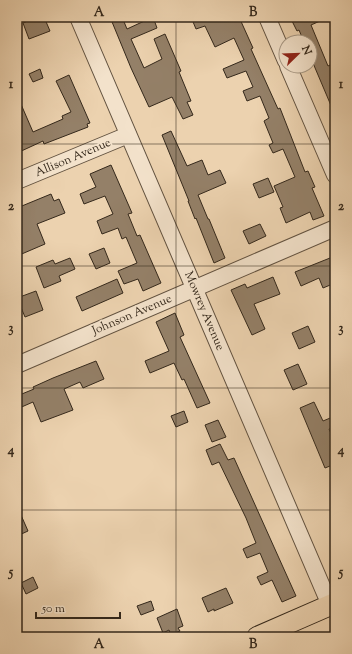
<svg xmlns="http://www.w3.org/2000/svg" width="352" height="654" font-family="'Sorts Mill Goudy',serif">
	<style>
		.building { fill: #948068; stroke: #34281b }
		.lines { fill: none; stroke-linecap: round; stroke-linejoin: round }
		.minor-casing { stroke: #625240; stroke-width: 18 }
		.major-casing { stroke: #34281b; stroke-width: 22 }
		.minor { stroke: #f3e2cb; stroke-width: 16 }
		.major { stroke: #ecd2af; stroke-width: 20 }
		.grid { fill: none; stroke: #34281b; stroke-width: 1; stroke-opacity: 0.55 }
		.labels { text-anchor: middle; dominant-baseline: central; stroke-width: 3.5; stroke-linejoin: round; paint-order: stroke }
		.street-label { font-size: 12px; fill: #34281b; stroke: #f3e2cb }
		.neatline { fill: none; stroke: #34281b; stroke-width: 1.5 }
		.grid-label { font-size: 13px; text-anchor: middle; font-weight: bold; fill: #34281b }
	</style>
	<rect width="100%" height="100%" fill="#ecd2af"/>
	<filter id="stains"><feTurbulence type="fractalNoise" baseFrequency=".005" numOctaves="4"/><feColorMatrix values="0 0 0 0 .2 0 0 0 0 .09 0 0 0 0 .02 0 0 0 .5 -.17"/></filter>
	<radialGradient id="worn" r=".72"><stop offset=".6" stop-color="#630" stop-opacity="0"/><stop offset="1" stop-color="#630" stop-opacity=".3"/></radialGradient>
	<g class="building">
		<polygon points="37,17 44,17 50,31 29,39 23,23"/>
		<polygon points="110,17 122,17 127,29 153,17 157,28 131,39 144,68 162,59 154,39 165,34 181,71 179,72 191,101 187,102 193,115 183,119 172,97 149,107 131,68"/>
		<polygon points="191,17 239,17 253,48 251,49 278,109 280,108 305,172 308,171 315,187 312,188 324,216 313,220 310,212 286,223 280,208 283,207 274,186 295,177 283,149 273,153 269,145 273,143 264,121 269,118 260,96 247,101 243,91 253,87 246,71 227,78 223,69 244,60 234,38 215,47 205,26 196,29"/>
		<polygon points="290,17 329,17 311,25 328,66 330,65 335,76 335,115 310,56 310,42 304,42 299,30 297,31"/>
		<polygon points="40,69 43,78 33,82 29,74"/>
		<polygon points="69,75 90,123 87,124 88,127 44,144 43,141 17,153 17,95 33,132 63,119 62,116 71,112 56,81"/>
		<polygon points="171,131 187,166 202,160 208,175 220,170 226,183 198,195 208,219 209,219 225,258 214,263 196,218 195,219 188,201 189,201 162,135"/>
		<polygon points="111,165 132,213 128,214 137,236 140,235 161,283 143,291 138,279 124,284 118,271 137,263 126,237 122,239 118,228 102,234 97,221 113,214 105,196 84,204 80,194 96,187 90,174"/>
		<polygon points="268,178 274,192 259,198 253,184"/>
		<polygon points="51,194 54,201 59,199 65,213 37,224 45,244 17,256 17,208"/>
		<polygon points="260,224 266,236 249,244 243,231"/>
		<polygon points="104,248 110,263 96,269 89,254"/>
		<polygon points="335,256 335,283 323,288 319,278 301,286 295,272"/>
		<polygon points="70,258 75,269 59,276 61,281 44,288 36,267 53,260 55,264"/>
		<polygon points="273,277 280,294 254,304 265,329 252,335 231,290 245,284 247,288"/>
		<polygon points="117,279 123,293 82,311 76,297"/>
		<polygon points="36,291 43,310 25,317 17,298"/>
		<polygon points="175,313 184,335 180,337 210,403 197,408 184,379 182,380 174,363 150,373 145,361 169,351 156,322"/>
		<polygon points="308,326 315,342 299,349 292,333"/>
		<polygon points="96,361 104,379 83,388 80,382 64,389 73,410 41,422 33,402 17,409 17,396 34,389 33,387 53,378"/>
		<polygon points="298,364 307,384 293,390 284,370"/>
		<polygon points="314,402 323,421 335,416 335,427 329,429 335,443 335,464 325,468 300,408"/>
		<polygon points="184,411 188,422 176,427 171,416"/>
		<polygon points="218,420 226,437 212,442 205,425"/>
		<polygon points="220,444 228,460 234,458 296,596 282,602 272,580 261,585 257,577 268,572 260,553 247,558 243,549 256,543 246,518 219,462 212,465 206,450"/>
		<polygon points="17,506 28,531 17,536"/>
		<polygon points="33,577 38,588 26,594 21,583"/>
		<polygon points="226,588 233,603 214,611 214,609 208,612 202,598"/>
		<polygon points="151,601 154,610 141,615 137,606"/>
		<polygon points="177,609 183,626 178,628 180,631 171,635 169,630 163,633 157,618"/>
	</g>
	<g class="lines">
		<g class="minor-casing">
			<g id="minor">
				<polyline points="78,17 330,605"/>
				<polyline points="267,17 286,61"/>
				<polyline points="288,66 335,175"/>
				<polyline points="17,181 128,135"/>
				<polyline points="17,365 335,228"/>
			</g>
		</g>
		<g class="major-casing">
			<polyline id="major" points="257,637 335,603"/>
		</g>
		<use href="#minor" class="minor"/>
		<use href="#major" class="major"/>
	</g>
	<path class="grid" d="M176,17v620M17,144h318M17,266h318M17,388h318M17,510h318"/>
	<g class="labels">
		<g class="street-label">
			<text transform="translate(73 158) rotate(-23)">Allison Avenue</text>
			<text transform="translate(204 311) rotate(67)">Mowrey Avenue</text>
			<text transform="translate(132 315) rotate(-23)">Johnson Avenue</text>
		</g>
	</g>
	<rect width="352" height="654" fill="none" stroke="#ecd2af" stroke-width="44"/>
	<g transform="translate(298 54) rotate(67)"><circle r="19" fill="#f3e2cb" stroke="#a79885"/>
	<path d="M0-3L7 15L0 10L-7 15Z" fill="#8f2418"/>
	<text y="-6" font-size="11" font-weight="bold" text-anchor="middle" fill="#34281b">N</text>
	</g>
	<path d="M36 612v6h84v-6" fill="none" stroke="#34281b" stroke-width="2"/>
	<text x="42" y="612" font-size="12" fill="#34281b" stroke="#f3e2cb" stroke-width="3" paint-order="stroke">50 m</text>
	<rect x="22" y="22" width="308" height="610" class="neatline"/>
	<g class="grid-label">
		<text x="99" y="16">A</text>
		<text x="253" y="16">B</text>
		<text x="11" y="88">1</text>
		<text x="341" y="88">1</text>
		<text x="11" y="210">2</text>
		<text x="341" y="210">2</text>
		<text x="11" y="332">3</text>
		<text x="341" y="332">3</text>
		<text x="11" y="454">4</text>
		<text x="341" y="454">4</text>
		<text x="11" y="576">5</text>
		<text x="341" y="576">5</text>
		<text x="99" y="648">A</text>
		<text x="253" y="648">B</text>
	</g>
	<rect width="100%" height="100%" filter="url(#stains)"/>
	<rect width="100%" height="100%" fill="url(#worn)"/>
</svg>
